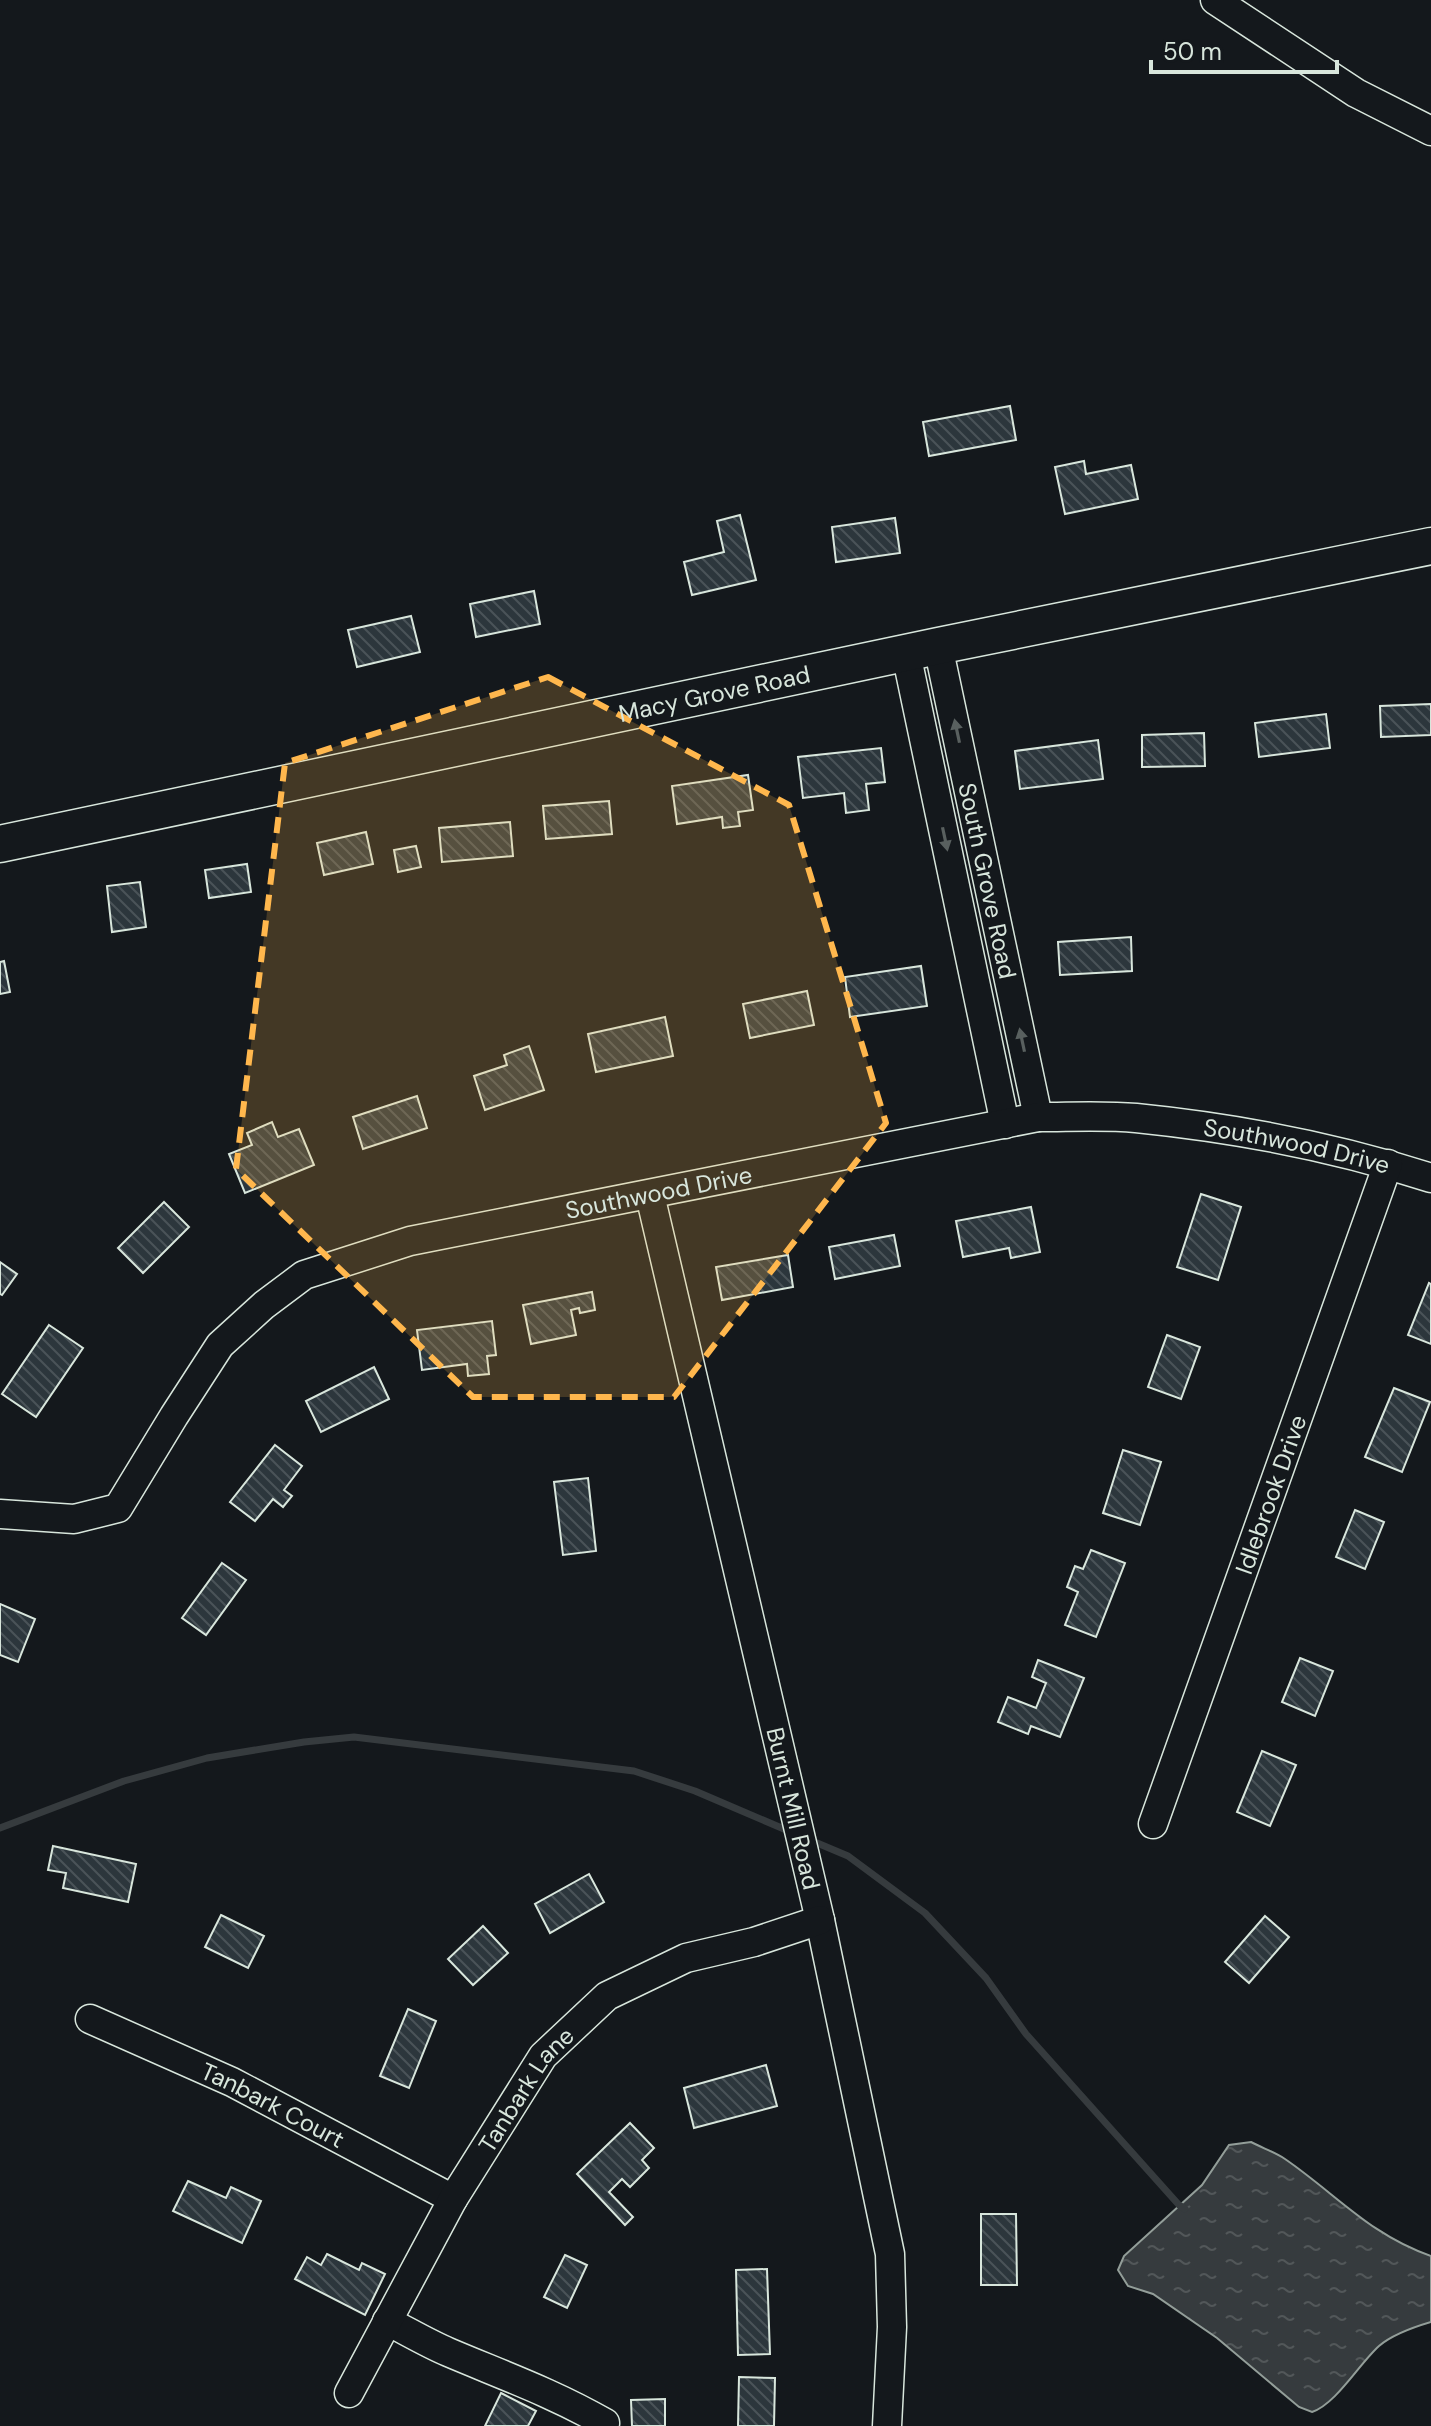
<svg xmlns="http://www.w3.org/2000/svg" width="1431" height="2426" font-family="'DM Sans',sans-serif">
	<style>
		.water { fill: url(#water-ripples); stroke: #939e99; stroke-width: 2 }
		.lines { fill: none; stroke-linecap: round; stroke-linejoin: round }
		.stream { stroke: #363b3e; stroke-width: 7 }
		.building { fill: url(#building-back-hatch); stroke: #d8e6dc; stroke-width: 2 }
		.minor-casing { stroke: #d8e6dc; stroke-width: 31 }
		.major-casing { stroke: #d8e6dc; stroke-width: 39 }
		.minor { stroke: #14181c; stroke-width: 28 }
		.major { stroke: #14181c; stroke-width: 36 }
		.oneway { fill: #59605f }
		.marked { fill: #ffb74d; fill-opacity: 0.2; stroke: #ffb74d; stroke-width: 6; stroke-dasharray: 16 10; stroke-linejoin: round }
		.labels { text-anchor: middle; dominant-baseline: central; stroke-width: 6; stroke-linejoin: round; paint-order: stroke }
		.street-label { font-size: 24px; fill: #d8e6dc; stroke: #14181c }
	</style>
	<defs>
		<pattern id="water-ripples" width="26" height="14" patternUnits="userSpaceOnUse" patternTransform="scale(2)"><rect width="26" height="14" fill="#363b3e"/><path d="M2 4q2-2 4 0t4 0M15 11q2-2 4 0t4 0" fill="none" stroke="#525759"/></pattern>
		<pattern id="building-back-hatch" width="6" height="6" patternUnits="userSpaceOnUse" patternTransform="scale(2)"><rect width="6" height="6" fill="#2c363c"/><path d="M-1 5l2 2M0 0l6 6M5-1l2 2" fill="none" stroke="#4a5358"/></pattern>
	</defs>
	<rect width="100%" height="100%" fill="#14181c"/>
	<path class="water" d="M1251,2142c11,6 24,10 34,17 51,35 85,76 146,97v66c-17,5 -38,12 -52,24 -20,18 -43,58 -67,66l-13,-5 -82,-69 -64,-44 -25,-8 -10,-16 6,-14 78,-71 27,-40z"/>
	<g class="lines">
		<g class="stream">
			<polyline points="0,1828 124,1781 207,1758 304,1742 354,1737 634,1771 695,1791 791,1832"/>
			<polyline points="810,1840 848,1856 925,1913 986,1978 1026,2034 1179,2205 1185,2209"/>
		</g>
	</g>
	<g class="building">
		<polygon points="1010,406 1016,440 929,456 923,422"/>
		<polygon points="1084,461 1086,474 1131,465 1138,499 1065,514 1055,467"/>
		<polygon points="740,515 756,580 692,595 684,562 724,552 717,521"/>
		<polygon points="895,518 900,553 836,562 832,527"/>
		<polygon points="534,591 540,624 476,637 470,604"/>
		<polygon points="411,616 420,652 357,667 348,630"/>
		<polygon points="1431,704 1431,735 1381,737 1380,706"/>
		<polygon points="1326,714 1330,748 1259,757 1255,723"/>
		<polygon points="1204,733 1205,766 1142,767 1142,735"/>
		<polygon points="1098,740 1103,779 1020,789 1015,751"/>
		<polygon points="881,748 885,782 866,784 869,810 846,813 844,793 803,798 798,757"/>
		<polygon points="748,775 753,810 738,812 740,826 723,828 722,817 677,824 672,786"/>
		<polygon points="609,801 612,834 546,839 543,806"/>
		<polygon points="510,822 513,856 442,862 439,828"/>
		<polygon points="366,832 373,864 324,875 317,843"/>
		<polygon points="416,846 421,867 398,872 394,850"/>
		<polygon points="247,864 251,892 209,898 205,870"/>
		<polygon points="140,882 146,927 112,932 107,886"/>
		<polygon points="1131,937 1132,971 1060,975 1058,942"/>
		<polygon points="4,961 10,992 0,994 0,962"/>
		<polygon points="921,966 927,1006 850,1017 845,977"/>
		<polygon points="807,991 814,1025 750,1038 743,1004"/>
		<polygon points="665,1017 673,1056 596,1072 588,1034"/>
		<polygon points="529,1046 544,1090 485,1110 474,1076 507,1065 504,1055"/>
		<polygon points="417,1096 427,1128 363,1149 353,1117"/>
		<polygon points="272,1122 278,1137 299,1129 314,1165 245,1193 229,1154 252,1145 247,1133"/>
		<polygon points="1201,1194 1241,1207 1218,1280 1177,1267"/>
		<polygon points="164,1202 189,1227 143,1273 118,1248"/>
		<polygon points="1031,1207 1040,1252 1011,1258 1009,1248 963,1257 956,1221"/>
		<polygon points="894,1235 900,1266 835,1279 829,1247"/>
		<polygon points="788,1255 793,1287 722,1300 716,1267"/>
		<polygon points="0,1262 17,1274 2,1295 0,1294"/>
		<polygon points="1429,1283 1431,1284 1431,1344 1408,1335"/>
		<polygon points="592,1292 595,1310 580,1313 579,1308 571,1310 576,1335 531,1344 523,1305"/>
		<polygon points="492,1321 496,1355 487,1356 489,1374 468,1376 467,1364 422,1370 417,1330"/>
		<polygon points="49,1325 83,1348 36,1417 2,1394"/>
		<polygon points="1167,1335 1200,1347 1181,1399 1148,1387"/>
		<polygon points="374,1367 389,1399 321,1432 306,1401"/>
		<polygon points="1394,1388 1430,1402 1402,1472 1365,1457"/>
		<polygon points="275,1445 302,1466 284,1490 292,1496 283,1507 273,1499 255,1521 230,1502"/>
		<polygon points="1123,1450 1161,1462 1140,1525 1103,1513"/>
		<polygon points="588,1478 596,1551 563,1555 554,1482"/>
		<polygon points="1355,1510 1384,1522 1365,1569 1336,1557"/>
		<polygon points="1091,1550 1125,1563 1096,1637 1065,1625 1078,1592 1067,1587 1075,1566 1083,1569"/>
		<polygon points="222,1563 246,1580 206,1635 182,1618"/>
		<polygon points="0,1604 35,1619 18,1662 0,1655"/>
		<polygon points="1300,1658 1333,1671 1315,1716 1282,1702"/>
		<polygon points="1038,1660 1084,1678 1060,1737 1031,1726 1028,1734 998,1722 1008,1697 1036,1708 1046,1683 1032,1677"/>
		<polygon points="1262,1751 1296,1765 1270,1826 1237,1812"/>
		<polygon points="53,1846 136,1864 128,1902 63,1888 66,1873 48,1870"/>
		<polygon points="589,1874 604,1902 550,1933 535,1904"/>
		<polygon points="221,1915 264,1936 248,1968 205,1947"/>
		<polygon points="1265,1916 1289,1937 1249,1983 1225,1962"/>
		<polygon points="483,1926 508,1953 473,1985 448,1959"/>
		<polygon points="408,2009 436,2021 409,2088 380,2076"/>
		<polygon points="766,2065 777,2106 694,2128 684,2088"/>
		<polygon points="630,2123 654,2148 642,2160 649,2168 630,2187 622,2179 609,2192 633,2217 625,2225 577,2174"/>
		<polygon points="188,2181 226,2198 231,2187 261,2201 242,2243 173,2211"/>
		<polygon points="981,2214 1016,2214 1017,2285 981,2285"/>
		<polygon points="327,2254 359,2270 362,2263 385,2274 365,2315 295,2279 307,2257 321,2265"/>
		<polygon points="565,2255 587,2265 567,2308 544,2297"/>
		<polygon points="767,2269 770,2354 738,2355 736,2270"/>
		<polygon points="739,2377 775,2378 774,2426 738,2426"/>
		<polygon points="501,2393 536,2411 528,2426 485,2426"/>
		<polygon points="665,2399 665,2426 632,2426 631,2400"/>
	</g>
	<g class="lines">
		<g class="minor-casing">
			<g id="minor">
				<polyline points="1215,0 1356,93 1431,131"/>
				<path id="s1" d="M938,646l100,471"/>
				<polyline points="906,653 1005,1124"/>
				<path id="s2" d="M650,1195l170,725 70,334 2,73 -5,99"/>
				<path id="s3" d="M0,1514l74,5 44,-11 56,-92 46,-71 44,-40 40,-30 106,-34 628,-124c32,0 66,-2 98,1 99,10 200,29 295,60"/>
				<path id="s4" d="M1153,1824l235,-660"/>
				<path id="s5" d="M90,2019l142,63 221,117"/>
				<path d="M387,2321c20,10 40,22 61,31 54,23 105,41 157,71"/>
				<path id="s6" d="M349,2393l104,-194 90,-143 64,-60 79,-38 68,-16 66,-22"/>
			</g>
		</g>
		<g class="major-casing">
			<g id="major">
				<path id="s7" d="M0,844l938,-198 493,-100"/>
			</g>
		</g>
		<use href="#minor" class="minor"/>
		<use href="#major" class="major"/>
	</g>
	<defs><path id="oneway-solid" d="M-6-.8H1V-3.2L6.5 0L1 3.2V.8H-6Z" transform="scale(2)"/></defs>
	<g class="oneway">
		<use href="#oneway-solid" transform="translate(957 731) rotate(-102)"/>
		<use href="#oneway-solid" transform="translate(945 839) rotate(78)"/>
		<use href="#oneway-solid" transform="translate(1022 1040) rotate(-102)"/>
	</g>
	<path class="marked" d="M548,677l241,128 97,318 -212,274h-201l-237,-228 49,-406z"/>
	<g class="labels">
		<g class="street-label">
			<text stroke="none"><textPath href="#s7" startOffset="730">Macy Grove Road</textPath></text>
			<text stroke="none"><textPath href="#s1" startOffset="240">South Grove Road</textPath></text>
			<text stroke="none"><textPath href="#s3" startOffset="1434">Southwood Drive</textPath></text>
			<text stroke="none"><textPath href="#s3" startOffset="786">Southwood Drive</textPath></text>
			<text stroke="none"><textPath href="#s4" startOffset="350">Idlebrook Drive</textPath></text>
			<text stroke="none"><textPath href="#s2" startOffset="630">Burnt Mill Road</textPath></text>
			<text stroke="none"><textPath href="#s6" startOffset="352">Tanbark Lane</textPath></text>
			<text stroke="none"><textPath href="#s5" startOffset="202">Tanbark Court</textPath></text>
		</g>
	</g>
	<path d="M1151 60v12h186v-12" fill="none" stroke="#d8e6dc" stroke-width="4"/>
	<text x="1163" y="60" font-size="24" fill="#d8e6dc" stroke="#14181c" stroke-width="6" paint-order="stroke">50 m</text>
</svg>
